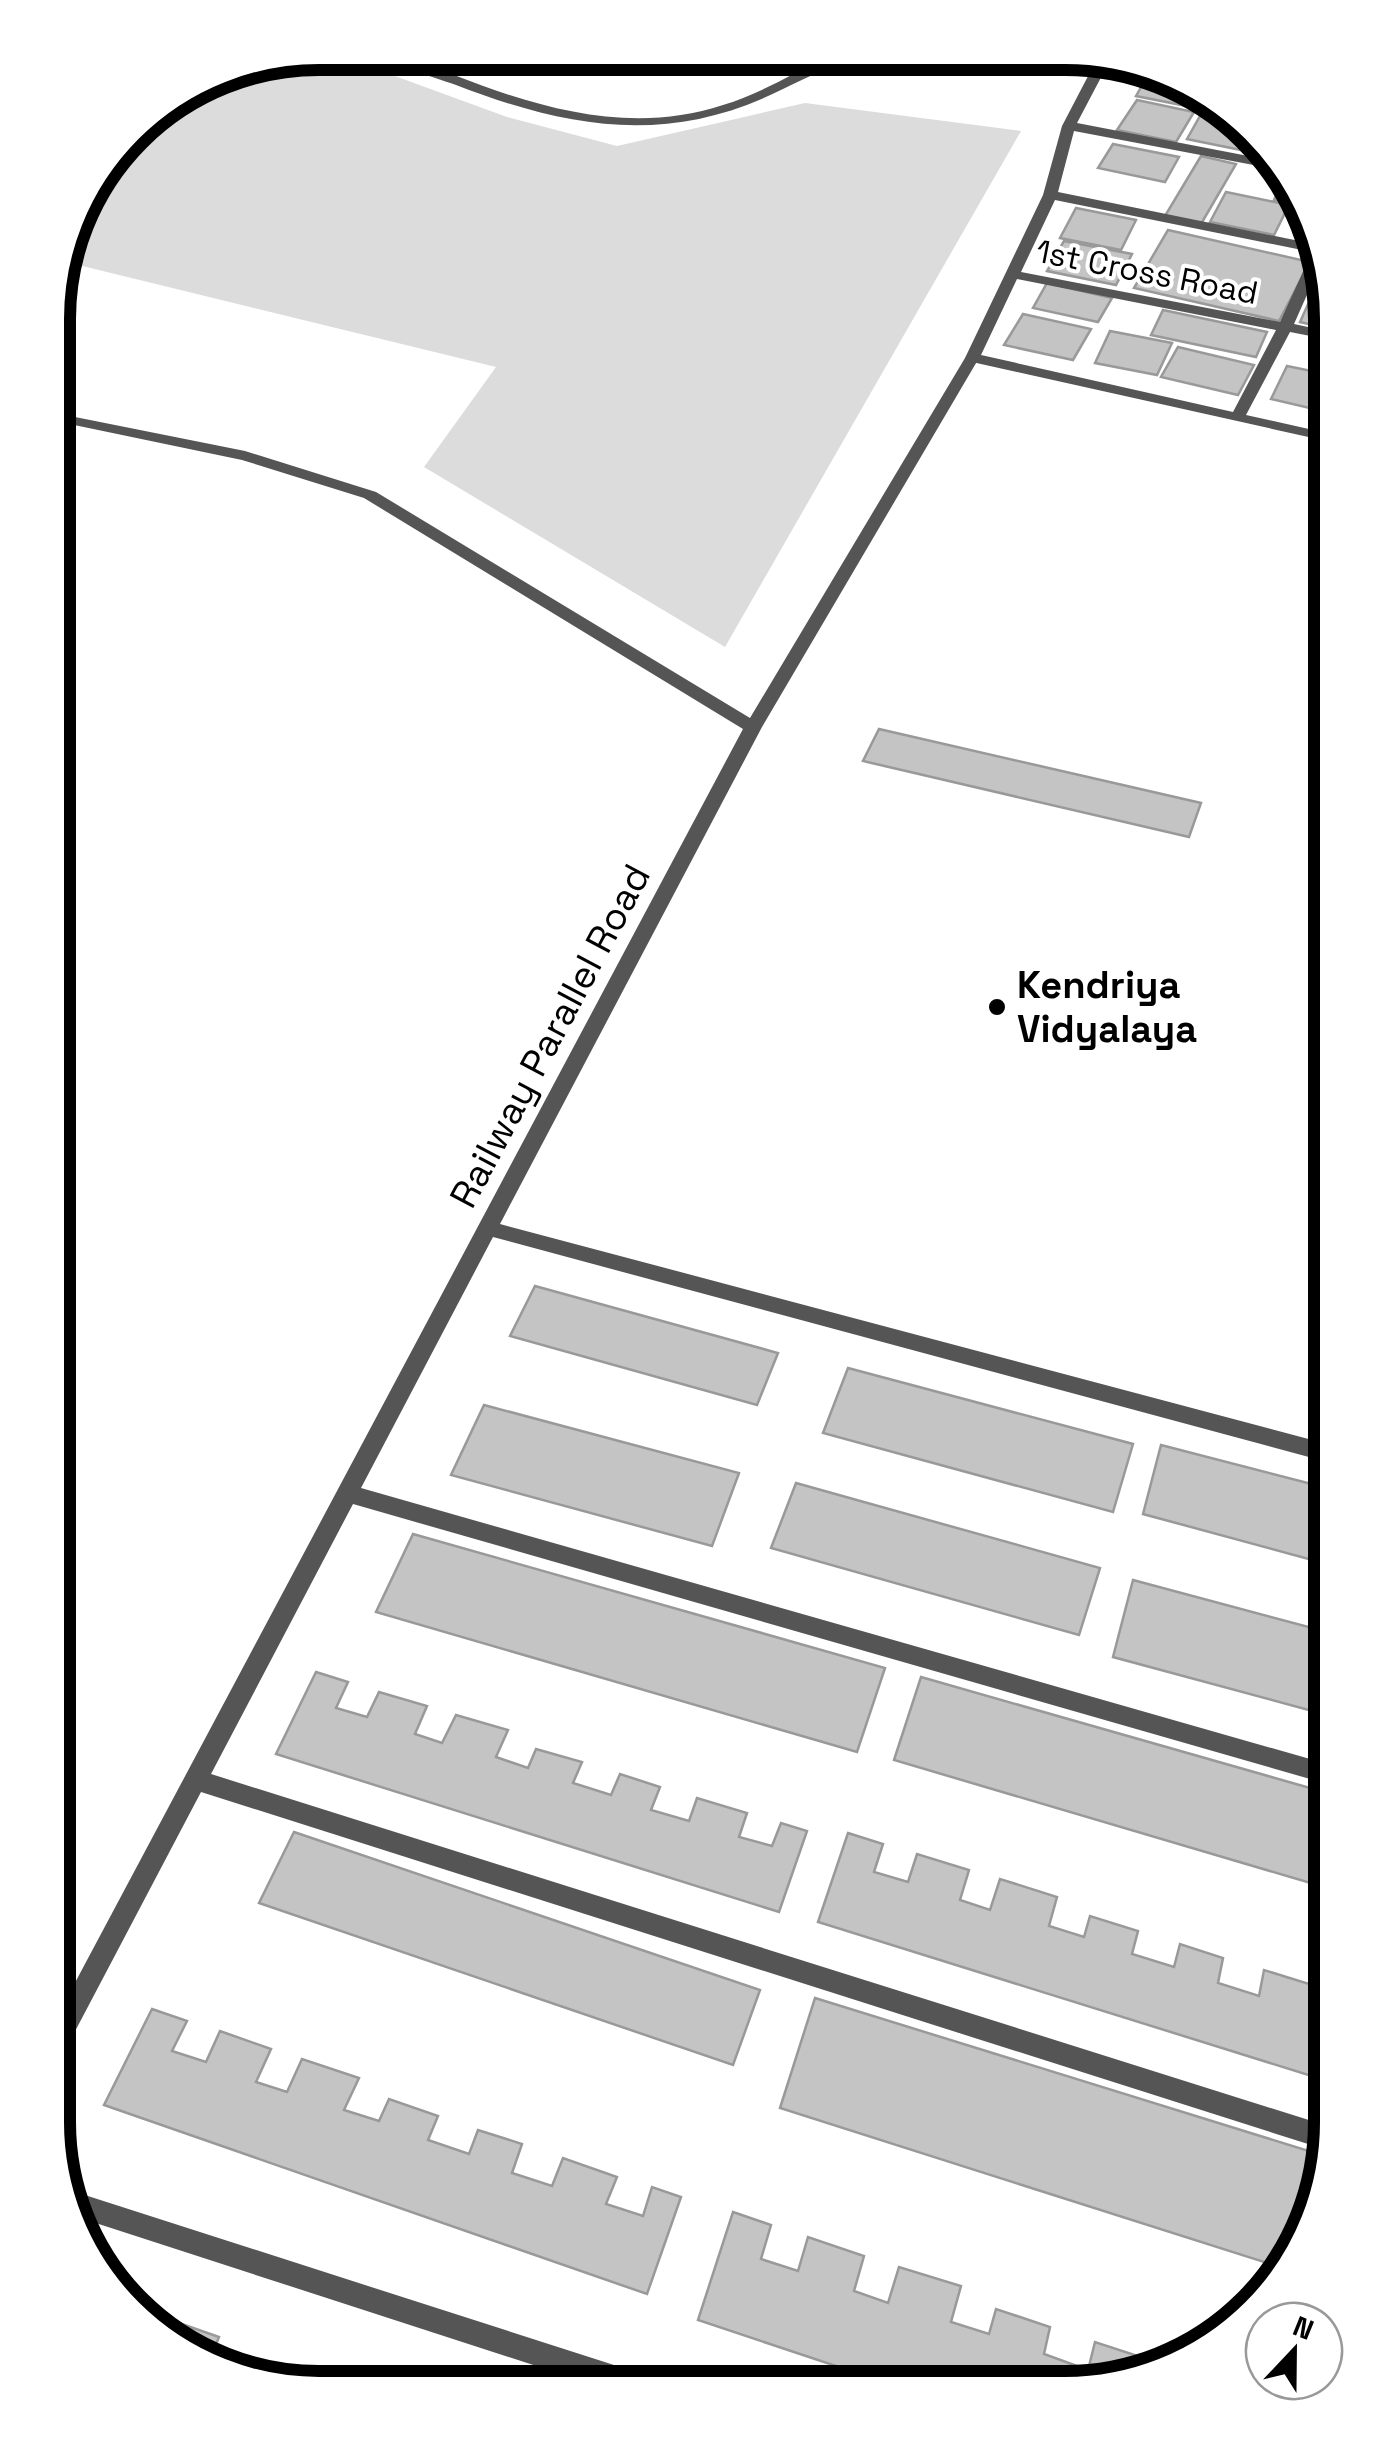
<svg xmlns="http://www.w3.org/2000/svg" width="1384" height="2441" font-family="'Space Grotesk',sans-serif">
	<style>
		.green { fill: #dcdcdc }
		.building { fill: #c4c4c4; stroke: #999; stroke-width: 2.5 }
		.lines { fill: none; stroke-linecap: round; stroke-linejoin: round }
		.service { fill: #555; fill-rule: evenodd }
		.minor { fill: #555; fill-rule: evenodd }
		.poi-dot { fill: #000; stroke: #fff; stroke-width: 4 }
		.labels { text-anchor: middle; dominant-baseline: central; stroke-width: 8; stroke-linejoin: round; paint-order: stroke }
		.far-street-label { font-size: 32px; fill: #000; stroke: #fff }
		.poi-label { font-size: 38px; font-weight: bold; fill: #000; stroke: #fff; text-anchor: start }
		.street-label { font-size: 38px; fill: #000; stroke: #fff }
		.rim { fill: none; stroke: #000; stroke-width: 12 }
	</style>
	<rect width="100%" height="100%" fill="#fff"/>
	<polygon class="green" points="319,53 332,53 507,117 617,146 805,103 1021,131 725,647 424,467 496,367 62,261 80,201 143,119 217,73"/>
	<g class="building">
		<polygon points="731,55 808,56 792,71"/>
		<polygon points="1148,75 1155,76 1215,106 1212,111 1136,96"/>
		<polygon points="1137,100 1194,112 1176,142 1117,130"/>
		<polygon points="1200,116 1245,125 1265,155 1187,139"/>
		<polygon points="1113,144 1179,157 1165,182 1098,168"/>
		<polygon points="1201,156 1236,164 1201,224 1165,216"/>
		<polygon points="1282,181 1298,204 1274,200"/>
		<polygon points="1226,192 1289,205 1274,235 1210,222"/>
		<polygon points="1076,208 1136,220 1121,250 1060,238"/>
		<polygon points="1168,230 1310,262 1279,321 1134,288"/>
		<polygon points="1064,241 1132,254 1116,285 1047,271"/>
		<polygon points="1323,271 1332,319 1331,329 1300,322"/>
		<polygon points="1047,283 1112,298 1098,322 1033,308"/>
		<polygon points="1163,310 1267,332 1256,357 1151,335"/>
		<polygon points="1023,314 1091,329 1073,360 1004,345"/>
		<polygon points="1110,331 1172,343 1157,375 1095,363"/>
		<polygon points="1178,347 1254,365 1238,395 1161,377"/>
		<polygon points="1287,366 1331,375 1331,413 1271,399"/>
		<polygon points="879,729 1201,803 1189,837 863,761"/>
		<polygon points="535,1286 778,1353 757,1405 510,1336"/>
		<polygon points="848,1368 1133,1444 1113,1512 823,1433"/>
		<polygon points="484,1405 739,1473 712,1546 451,1475"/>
		<polygon points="1161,1445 1331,1489 1331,1565 1143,1514"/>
		<polygon points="796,1483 1100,1568 1079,1635 771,1548"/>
		<polygon points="413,1534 885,1668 857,1752 376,1612"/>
		<polygon points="1133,1580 1331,1633 1331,1716 1113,1657"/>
		<polygon points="316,1672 348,1682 336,1708 367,1717 379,1692 427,1706 415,1734 442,1743 456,1715 508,1730 496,1757 528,1768 536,1749 582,1762 573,1783 611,1795 620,1774 660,1787 651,1810 689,1821 697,1798 747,1813 739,1837 772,1846 781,1823 807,1831 779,1912 276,1754"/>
		<polygon points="921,1677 1331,1794 1331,1889 894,1760"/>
		<polygon points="294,1832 760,1990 733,2065 259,1903"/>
		<polygon points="848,1833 883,1844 874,1872 908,1882 917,1854 969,1870 960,1900 990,1910 1000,1879 1057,1897 1049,1926 1084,1937 1090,1916 1138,1931 1132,1954 1174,1967 1180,1944 1223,1958 1218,1983 1259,1996 1264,1970 1319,1987 1314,2012 1331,2017 1331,2082 818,1922"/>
		<polygon points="815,1998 1325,2156 1283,2268 780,2108"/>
		<polygon points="152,2009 187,2021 172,2051 206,2062 220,2031 271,2049 256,2082 287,2092 302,2059 359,2078 344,2110 379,2121 389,2099 438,2116 428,2140 469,2154 478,2130 522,2144 512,2173 552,2186 563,2158 617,2177 606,2204 643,2216 652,2187 681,2197 647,2294 104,2105"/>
		<polygon points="733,2212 771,2225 761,2259 798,2271 808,2237 864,2256 854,2291 888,2303 899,2267 961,2286 951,2322 989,2334 996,2309 1050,2327 1044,2354 1088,2370 1095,2342 1144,2358 1139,2376 1065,2388 902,2388 698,2320"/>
		<polygon points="142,2310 219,2337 212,2354 144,2323 139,2316"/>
	</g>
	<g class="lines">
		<g class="service">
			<polygon points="972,354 979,358 762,727 500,1224 1331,1445 1331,1463 493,1237 361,1488 1331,1765 1331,1785 353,1504 211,1774 1331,2127 1327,2150 201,1792 62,2056 53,2060 53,2024 743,729 364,498 242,460 55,421 55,413 245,451 376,492 750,718 965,358"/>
			<polygon points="63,2188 642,2374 652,2377 655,2387 601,2387 71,2215"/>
		</g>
		<g class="minor">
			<path d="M377,53h19l47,18 18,-18h14l-21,22c87,34 178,60 269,30 37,-11 71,-32 105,-49h16c-17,14 -41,23 -61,33 -114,57 -213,40 -327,-4 -25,-9 -58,-17 -79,-32z"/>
			<path d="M1098,57l25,4 17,8 -33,-3 -30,57 192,37 5,9 -200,-38 -16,61 261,53 3,16 -28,63 37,8v8l-41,-8 -44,83 85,19v8l-359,-80 -7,-4 78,-163 19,-69zM1055,200l257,52 -32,70 -259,-50zM1017,279l259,51 -43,82 -252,-57z"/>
		</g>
	</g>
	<circle class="poi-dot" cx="997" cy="1007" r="10"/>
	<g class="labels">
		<g class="far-street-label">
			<text transform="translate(1147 272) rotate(11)">1st Cross Road</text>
		</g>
		<g class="poi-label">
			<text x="1017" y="985">Kendriya<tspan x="1017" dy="44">Vidyalaya</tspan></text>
		</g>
		<g class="street-label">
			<text transform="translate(550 1036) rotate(-62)">Railway Parallel Road</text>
		</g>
	</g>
	<path d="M0 0H1384V2441H0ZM319 70H1065A249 249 0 0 1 1314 319V2122A249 249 0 0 1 1065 2371H319A249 249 0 0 1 70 2122V319A249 249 0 0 1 319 70Z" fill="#fff" fill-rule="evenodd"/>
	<path class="rim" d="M319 70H1065A249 249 0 0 1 1314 319V2122A249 249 0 0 1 1065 2371H319A249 249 0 0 1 70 2122V319A249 249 0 0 1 319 70Z"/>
	<g transform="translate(1294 2351) rotate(22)"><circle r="48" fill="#ffffff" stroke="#999999" stroke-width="2.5"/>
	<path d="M0-8L18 38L0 25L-18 38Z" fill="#000000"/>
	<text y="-15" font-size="28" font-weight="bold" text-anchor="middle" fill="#000000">N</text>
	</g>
</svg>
